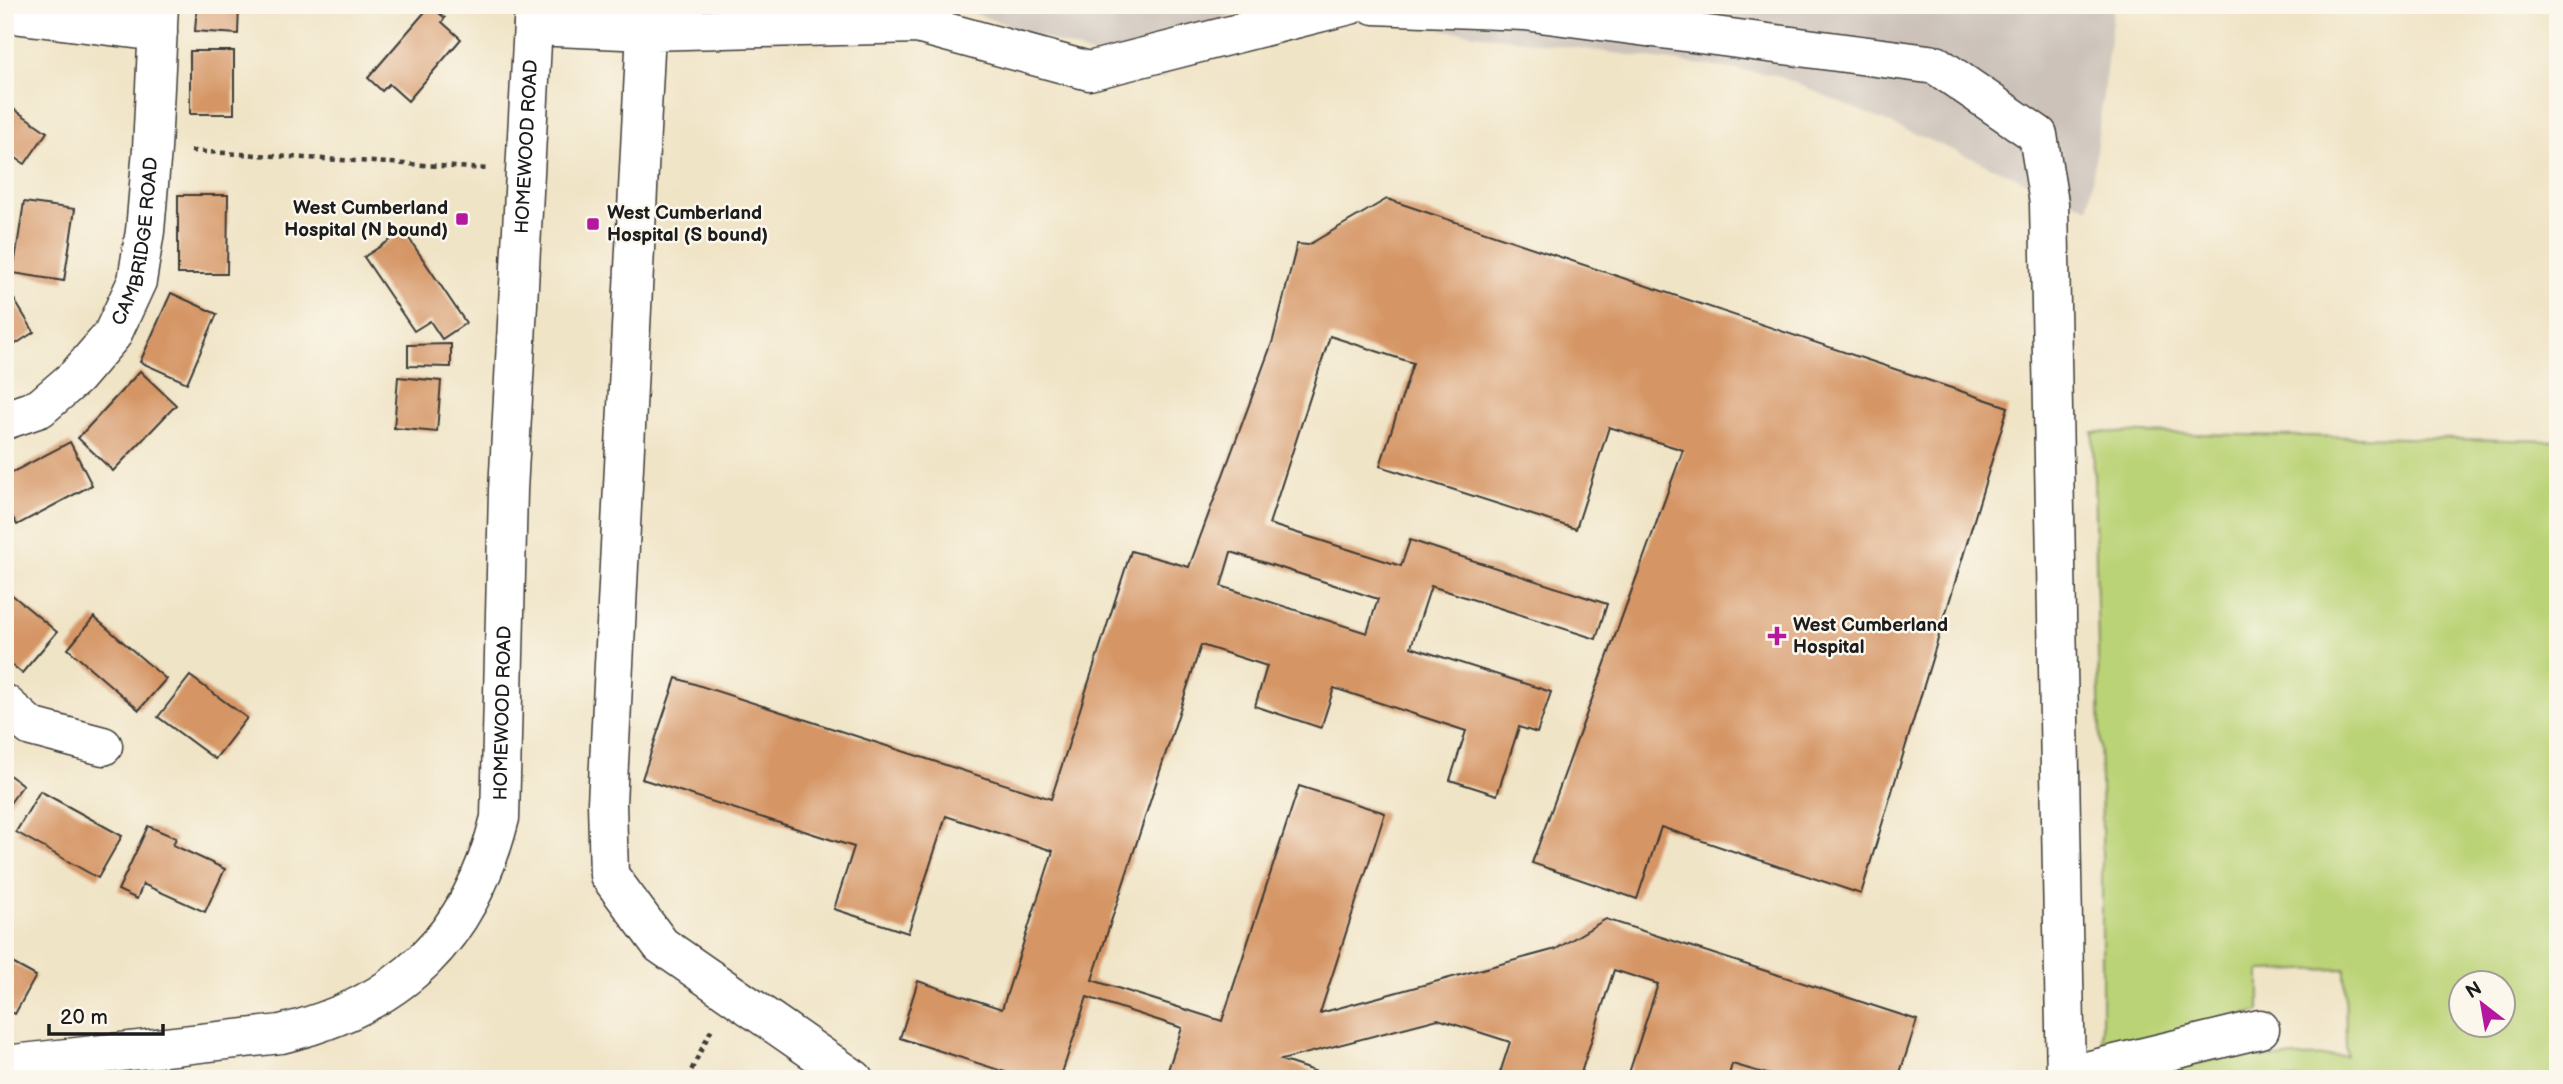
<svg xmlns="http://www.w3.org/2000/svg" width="2563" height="1084" font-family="'Balsamiq Sans',sans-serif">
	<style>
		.industrial { fill: #ccc2b9 }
		.green { fill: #bbd377; stroke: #6c784a; stroke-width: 2; fill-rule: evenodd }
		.building { fill: #d59565; fill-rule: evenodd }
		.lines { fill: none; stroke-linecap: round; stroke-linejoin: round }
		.minor-casing { stroke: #3c3a36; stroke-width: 41 }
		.path { stroke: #3c3a36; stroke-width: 4.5; stroke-dasharray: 5 5; stroke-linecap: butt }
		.minor { stroke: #fff; stroke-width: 38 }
		.poi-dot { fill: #b5179e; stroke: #fbf7ec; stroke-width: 2.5 }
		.labels { text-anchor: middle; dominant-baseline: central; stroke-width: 5; stroke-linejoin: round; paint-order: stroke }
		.street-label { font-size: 19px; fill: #1c1c1c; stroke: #fbf7ec }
		.poi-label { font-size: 19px; font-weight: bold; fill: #1c1c1c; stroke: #fbf7ec; text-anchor: start }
	</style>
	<rect width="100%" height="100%" fill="#fbf7ec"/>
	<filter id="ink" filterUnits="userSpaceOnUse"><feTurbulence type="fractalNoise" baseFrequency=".0143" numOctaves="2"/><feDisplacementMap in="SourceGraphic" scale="14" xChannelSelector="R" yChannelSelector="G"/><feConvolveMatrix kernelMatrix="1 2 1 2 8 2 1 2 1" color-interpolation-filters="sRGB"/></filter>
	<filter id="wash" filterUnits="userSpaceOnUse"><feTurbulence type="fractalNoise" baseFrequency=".00686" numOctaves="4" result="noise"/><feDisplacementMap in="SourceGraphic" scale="28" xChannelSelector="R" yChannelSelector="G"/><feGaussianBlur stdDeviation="1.57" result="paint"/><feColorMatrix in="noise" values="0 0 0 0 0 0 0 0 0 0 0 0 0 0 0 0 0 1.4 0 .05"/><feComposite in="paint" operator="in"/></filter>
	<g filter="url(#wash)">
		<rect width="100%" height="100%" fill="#f0e4c6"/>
		<g class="industrial">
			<polygon points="950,5 1241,5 1162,79"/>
			<polygon points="1261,5 2114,5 2089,208 1776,75"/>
		</g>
		<path class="green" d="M2093,432l465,9v638h-421l123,-31 1,10 85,-2 -1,-87 -85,2v40l-158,39v-221zM2462,982h42v42h-42z"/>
		<g id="blocks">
			<g class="building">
				<polygon points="197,5 239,5 238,34 195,31"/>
				<polygon points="430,6 445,18 442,22 461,39 408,101 389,84 382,91 368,78"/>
				<rect x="190" y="51" width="44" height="63"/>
				<polygon points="5,103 47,132 25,164 5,151"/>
				<polygon points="178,195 228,195 227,274 178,274"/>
				<path d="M1387,199l621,208 -147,487 -200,-67 -24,72 -105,-36 151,-413 -74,-23 -33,102 -196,-63 33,-103 -83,-27 -61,188 132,42 9,-26 197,64 -11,35 -165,-53 -20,61 140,45 -14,41 -18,-6 -22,68 -47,-15 16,-49 -132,-43 -13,40 -66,-22 12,-40 -66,-21 -109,335 130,41 77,-235 86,27 -65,200 236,-64 50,-30 311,101 -19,59h-114l-52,-15 -4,15h-101l31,-95 -44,-14 -35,109h-81l12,-37 -72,-23 -157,41 57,19h-173l17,-51 -95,-31 -27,82h-33l-127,-41 18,-57 84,28 51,-158 -107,-35 -38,117 -74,-24 20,-62 -212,-68 34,-101 375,121 80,-248 58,16 84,-227 24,-96 11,1zM1231,552l147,47 -11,34 -146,-47z"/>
				<polygon points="24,202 75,209 64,281 13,273"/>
				<polygon points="404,231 466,323 442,339 430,321 414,331 364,257"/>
				<polygon points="9,291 34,332 5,351 5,293"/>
				<polygon points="171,293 217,314 187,383 140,362"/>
				<polygon points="451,344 451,367 408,366 408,345"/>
				<polygon points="140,371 176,405 113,471 78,438"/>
				<polygon points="398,377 441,381 437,432 394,428"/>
				<polygon points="70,442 92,485 17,525 5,503 5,476"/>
				<polygon points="5,589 57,632 22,673 5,659"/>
				<polygon points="94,617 166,679 139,710 68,649"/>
				<polygon points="190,676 247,718 215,759 158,717"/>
				<polygon points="5,772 23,785 5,810"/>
				<polygon points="40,791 122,836 98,878 16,832"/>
				<polygon points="148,826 176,838 173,845 225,869 205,912 143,884 137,899 118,890"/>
				<polygon points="5,959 36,976 15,1014 5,1009"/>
			</g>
		</g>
	</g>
	<g filter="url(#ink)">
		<use href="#blocks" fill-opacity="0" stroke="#3c3a36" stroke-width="2"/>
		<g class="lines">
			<g class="minor-casing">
				<g id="minor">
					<polyline points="1374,5 1525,11 1936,65 2038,135 2049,203 2066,1079"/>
					<polyline points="5,13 158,32"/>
					<polyline points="533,26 646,31"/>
					<path id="s1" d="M5,420l35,-12 36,-31 36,-42 25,-54 8,-50 7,-82 7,-144"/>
					<polyline points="5,704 31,727 103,746"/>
					<path id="s2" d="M5,1065l276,-31c120,-29 189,-96 219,-216l8,-327 26,-486"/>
					<polyline points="2066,1076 2260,1029"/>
					<polyline points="854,1079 661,945 609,875 607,803 646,31 917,24 1089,71 1350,5"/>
				</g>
			</g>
			<g class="path">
				<polyline points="191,151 489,169"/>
				<polyline points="687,1079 713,1026"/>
			</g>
			<use href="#minor" class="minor"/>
		</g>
	</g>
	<g class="poi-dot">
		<rect x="455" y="212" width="14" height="14" rx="3.5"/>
		<rect x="586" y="217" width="14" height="14" rx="3.5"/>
		<path d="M1773.5 625.5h7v7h7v7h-7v7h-7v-7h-7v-7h7z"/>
	</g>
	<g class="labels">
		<g class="street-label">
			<text stroke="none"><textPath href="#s2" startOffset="1276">HOMEWOOD ROAD</textPath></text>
			<text stroke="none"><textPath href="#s1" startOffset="238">CAMBRIDGE ROAD</textPath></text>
			<text stroke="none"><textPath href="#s2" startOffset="709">HOMEWOOD ROAD</textPath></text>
		</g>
		<g class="poi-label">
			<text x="448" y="208" text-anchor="end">West Cumberland<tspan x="448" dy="22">Hospital (N bound)</tspan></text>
			<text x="607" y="213">West Cumberland<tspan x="607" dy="22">Hospital (S bound)</tspan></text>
			<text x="1793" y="625">West Cumberland<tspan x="1793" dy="22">Hospital</tspan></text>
		</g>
	</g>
	<rect width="2563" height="1084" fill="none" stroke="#fbf7ec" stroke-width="28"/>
	<g transform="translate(2482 1004) rotate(329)"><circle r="33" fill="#fbf7ec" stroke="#a29f99" stroke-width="2"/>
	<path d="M0-5L12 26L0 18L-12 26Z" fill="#b5179e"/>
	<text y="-10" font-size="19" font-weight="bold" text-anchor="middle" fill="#1c1c1c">N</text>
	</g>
	<path d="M49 1024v10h114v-10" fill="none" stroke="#1c1c1c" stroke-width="3.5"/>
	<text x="60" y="1024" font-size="21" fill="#1c1c1c" stroke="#fbf7ec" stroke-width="5" paint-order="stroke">20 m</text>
</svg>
